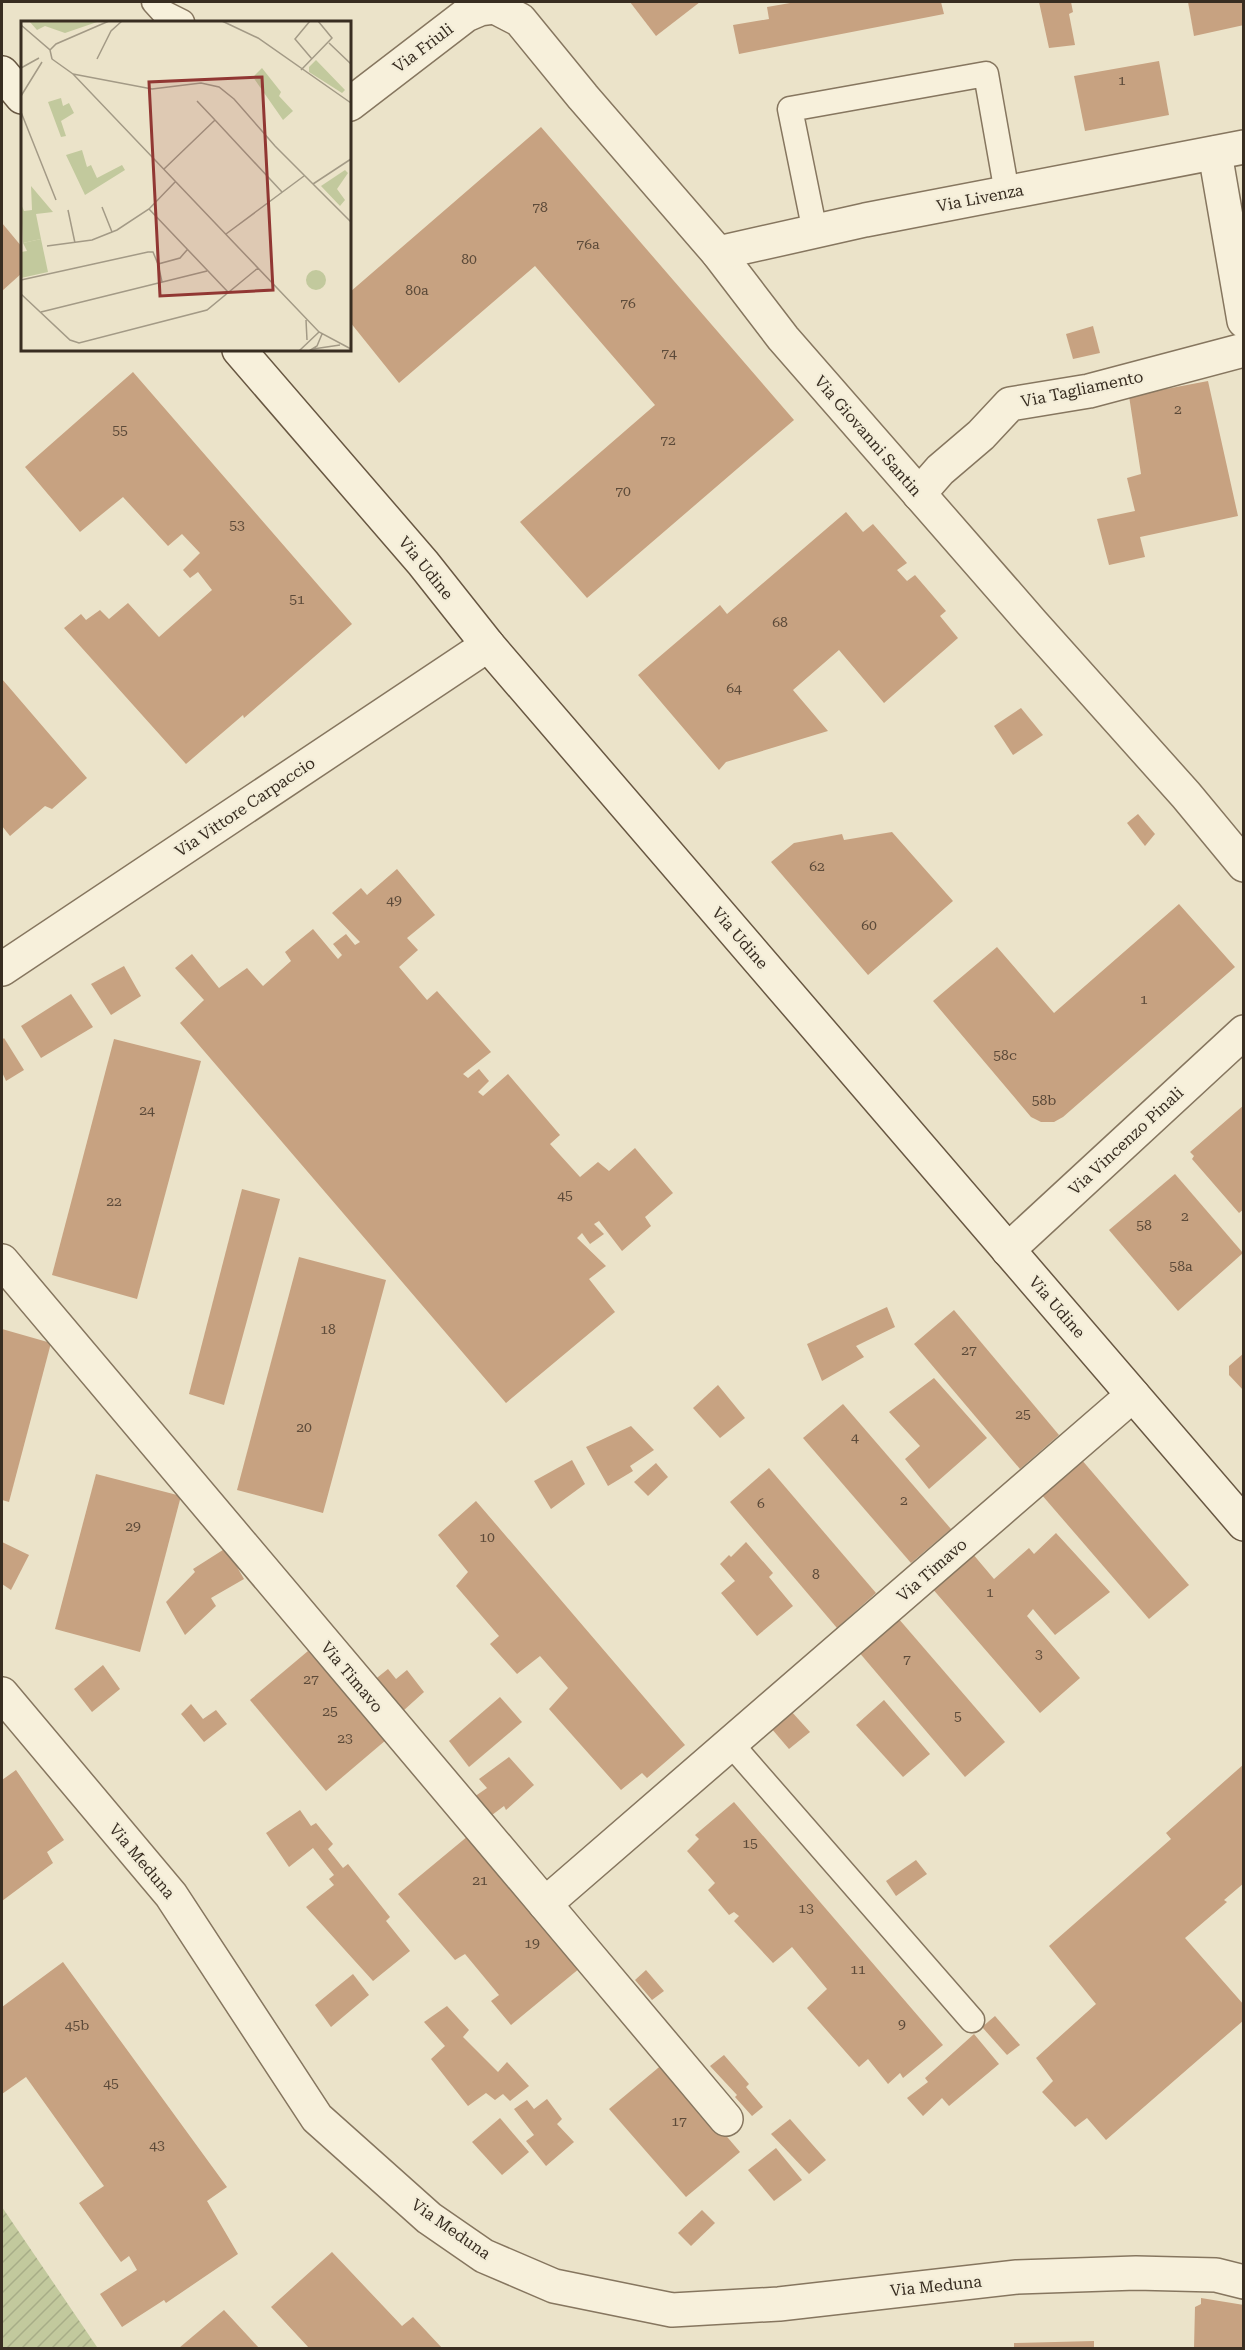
<svg xmlns="http://www.w3.org/2000/svg" width="1245" height="2350" font-family="'Roboto Serif',serif">
	<style>
		.garden { fill: url(#garden-furrows) }
		.building { fill: #c7a281 }
		.lines { fill: none; stroke-linecap: round; stroke-linejoin: round }
		.lane-casing { stroke: #86765f; stroke-width: 27 }
		.street-casing { stroke: #86765f; stroke-width: 36 }
		.secondary-casing { stroke: #685742; stroke-width: 36 }
		.lane { stroke: #f7f0db; stroke-width: 24 }
		.street { stroke: #f7f0db; stroke-width: 33 }
		.secondary { stroke: #f7f0db; stroke-width: 33 }
		.labels { text-anchor: middle; dominant-baseline: central; stroke-width: 4.5; stroke-linejoin: round; paint-order: stroke }
		.number-label { font-size: 14px; fill: #5c4a39 }
		.street-label { font-size: 16px; fill: #382d21; stroke: #f3edd8 }
		.inset-road { fill: none; stroke: #a39a86; stroke-width: 1.5 }
		.view { fill: #913733; fill-opacity: 0.15; stroke: #913733; stroke-width: 3 }
		.inset-edge { fill: none; stroke: #382d21; stroke-width: 3 }
	</style>
	<defs>
		<pattern id="garden-furrows" width="10" height="10" patternUnits="userSpaceOnUse" patternTransform="scale(1.5)"><rect width="10" height="10" fill="#c2c99d"/><path d="M-1 1l2-2M0 10L10 0M9 11l2-2" fill="none" stroke="#a7ad87"/></pattern>
	</defs>
	<rect width="100%" height="100%" fill="#ebe3c9"/>
	<polygon class="garden" points="2,2207 97,2347 96,2348 2,2348"/>
	<g class="building">
		<polygon points="630,2 700,2 656,36"/>
		<polygon points="796,2 941,2 944,14 739,54 733,25 769,19 767,7"/>
		<polygon points="1039,2 1071,2 1073,12 1069,14 1075,45 1049,48"/>
		<polygon points="1188,2 1244,2 1244,25 1194,36"/>
		<polygon points="1159,61 1169,115 1085,131 1074,76"/>
		<polygon points="541,127 794,420 587,598 520,522 655,405 535,266 399,383 350,322 350,292"/>
		<polygon points="2,223 22,247 22,273 2,291"/>
		<polygon points="1093,326 1100,353 1073,359 1066,334"/>
		<polygon points="133,372 352,624 244,718 243,715 186,764 64,628 81,614 86,620 100,610 109,619 128,603 159,637 212,590 198,572 190,578 183,570 200,553 182,534 168,546 123,497 80,532 25,467"/>
		<polygon points="1208,381 1238,516 1140,537 1145,557 1109,565 1097,519 1135,511 1127,478 1141,474 1129,396"/>
		<polygon points="846,512 863,532 873,524 907,563 897,570 907,581 915,575 946,611 940,616 958,638 884,703 839,650 793,690 828,731 726,762 719,770 638,675 720,605 727,614"/>
		<polygon points="2,679 87,778 52,809 45,806 10,836 2,826"/>
		<polygon points="1021,708 1043,735 1013,755 994,726"/>
		<polygon points="1138,814 1155,834 1145,846 1127,823"/>
		<polygon points="892,832 953,901 868,975 771,862 794,843 842,834 844,840"/>
		<polygon points="397,869 435,915 407,938 418,950 399,967 427,1000 437,991 491,1052 463,1074 468,1078 479,1069 489,1081 478,1092 483,1096 508,1074 560,1135 550,1144 580,1177 598,1162 609,1171 635,1148 673,1193 645,1217 651,1226 622,1251 599,1221 594,1224 604,1234 590,1244 582,1233 577,1238 606,1266 589,1279 615,1312 506,1403 180,1023 204,1000 175,968 192,954 219,988 247,968 263,986 291,961 285,952 313,929 338,959 342,955 333,944 346,934 355,945 360,942 332,913 361,888 367,895"/>
		<polygon points="1179,904 1235,967 1063,1117 1054,1122 1041,1122 1031,1117 933,1001 997,947 1054,1013"/>
		<polygon points="124,966 141,996 111,1015 91,984"/>
		<polygon points="71,994 93,1027 41,1058 21,1026"/>
		<polygon points="4,1038 24,1070 6,1081 2,1072 2,1040"/>
		<polygon points="114,1039 201,1061 137,1299 52,1275"/>
		<polygon points="1244,1105 1244,1209 1239,1213 1192,1159 1194,1156 1190,1152"/>
		<polygon points="1175,1174 1243,1253 1178,1311 1109,1230"/>
		<polygon points="242,1189 280,1199 224,1405 189,1394"/>
		<polygon points="299,1257 386,1280 323,1513 237,1490"/>
		<polygon points="887,1307 895,1327 856,1346 864,1357 822,1381 807,1344"/>
		<polygon points="954,1310 1059,1435 1020,1469 914,1344"/>
		<polygon points="2,1329 51,1343 9,1502 2,1500"/>
		<polygon points="1244,1353 1244,1391 1229,1375 1229,1366"/>
		<polygon points="934,1378 987,1438 929,1489 905,1459 920,1446 889,1412"/>
		<polygon points="718,1385 745,1418 720,1438 693,1408"/>
		<polygon points="843,1404 951,1529 911,1563 803,1438"/>
		<polygon points="631,1426 654,1450 630,1466 633,1471 608,1486 586,1447"/>
		<polygon points="1081,1459 1189,1585 1149,1619 1041,1494"/>
		<polygon points="572,1460 585,1484 551,1509 534,1481"/>
		<polygon points="656,1463 668,1477 648,1496 634,1482"/>
		<polygon points="769,1468 876,1593 837,1628 730,1502"/>
		<polygon points="96,1474 181,1496 140,1652 55,1629"/>
		<polygon points="476,1501 685,1745 647,1778 642,1773 621,1790 549,1709 568,1688 540,1656 517,1674 490,1644 499,1636 456,1586 468,1572 438,1535"/>
		<polygon points="1056,1533 1110,1592 1055,1635 1033,1609 1027,1616 1080,1678 1040,1713 931,1587 972,1553 994,1579 1029,1548 1034,1554"/>
		<polygon points="2,1542 29,1555 11,1590 2,1584"/>
		<polygon points="746,1542 773,1573 769,1577 793,1606 757,1636 721,1593 735,1581 720,1564 729,1555 731,1557"/>
		<polygon points="226,1548 244,1579 211,1598 216,1606 185,1635 166,1602 195,1572 193,1569"/>
		<polygon points="898,1618 1005,1742 965,1777 858,1651"/>
		<polygon points="308,1651 386,1740 326,1791 250,1700"/>
		<polygon points="103,1665 120,1689 92,1712 74,1689"/>
		<polygon points="388,1669 396,1679 407,1670 424,1692 403,1711 373,1681"/>
		<polygon points="500,1697 522,1722 469,1767 449,1741"/>
		<polygon points="884,1700 930,1754 903,1777 856,1725"/>
		<polygon points="191,1704 203,1719 216,1710 227,1724 204,1742 181,1714"/>
		<polygon points="791,1711 810,1732 789,1749 771,1728"/>
		<polygon points="509,1757 534,1785 506,1810 504,1806 492,1815 474,1797 487,1788 479,1779"/>
		<polygon points="1244,1764 1244,1883 1224,1900 1227,1902 1185,1938 1244,2005 1244,2020 1106,2140 1087,2118 1075,2127 1042,2092 1053,2081 1036,2058 1096,2004 1049,1946 1171,1839 1166,1833"/>
		<polygon points="16,1770 64,1840 47,1852 53,1863 2,1901 2,1780"/>
		<polygon points="734,1802 943,2045 903,2078 900,2073 888,2084 868,2059 859,2067 807,2008 827,1989 792,1947 773,1963 734,1921 739,1916 734,1912 729,1915 708,1890 715,1883 687,1851 699,1839 695,1835"/>
		<polygon points="300,1810 311,1826 316,1823 333,1844 328,1849 343,1868 348,1864 390,1917 386,1921 410,1951 373,1981 306,1907 334,1885 329,1879 334,1875 313,1848 289,1867 266,1833"/>
		<polygon points="468,1836 580,1968 511,2025 491,2001 499,1995 465,1954 455,1960 398,1894"/>
		<polygon points="916,1860 927,1874 896,1896 886,1881"/>
		<polygon points="63,1962 227,2187 207,2201 238,2254 166,2303 164,2300 122,2327 100,2294 137,2270 129,2256 121,2262 79,2203 104,2186 26,2077 2,2094 2,2007"/>
		<polygon points="646,1970 664,1991 652,2000 635,1980"/>
		<polygon points="353,1974 369,1995 331,2027 315,2005"/>
		<polygon points="447,2006 469,2030 463,2037 498,2072 507,2062 529,2086 510,2101 503,2094 495,2100 486,2093 468,2106 431,2059 445,2046 424,2022"/>
		<polygon points="995,2016 1020,2045 1007,2055 982,2027"/>
		<polygon points="974,2034 999,2064 949,2106 942,2098 923,2116 907,2098 928,2082 925,2078"/>
		<polygon points="724,2055 749,2084 746,2087 763,2107 752,2116 735,2097 737,2095 710,2066"/>
		<polygon points="664,2063 740,2152 686,2197 609,2109"/>
		<polygon points="547,2099 562,2119 557,2124 574,2142 546,2166 526,2141 534,2135 514,2109 527,2100 534,2109"/>
		<polygon points="500,2118 529,2152 502,2175 472,2142"/>
		<polygon points="790,2119 826,2160 809,2174 771,2134"/>
		<polygon points="776,2148 802,2180 774,2201 748,2170"/>
		<polygon points="702,2210 715,2223 691,2246 678,2233"/>
		<polygon points="332,2252 402,2326 413,2317 442,2348 309,2348 271,2307"/>
		<polygon points="1201,2298 1244,2305 1244,2348 1194,2348 1195,2307 1201,2304"/>
		<polygon points="224,2310 259,2348 179,2348"/>
		<polygon points="1094,2341 1094,2348 1014,2348 1014,2343"/>
	</g>
	<g class="lines">
		<g class="lane-casing">
			<g id="lane">
				<polyline points="154,2 164,13 182,22"/>
				<polyline points="815,232 790,109 986,74 1007,193"/>
				<polyline points="731,1744 972,2020"/>
			</g>
		</g>
		<g class="street-casing">
			<g id="street">
				<polyline points="350,104 466,15 480,9 495,7 520,20 583,97 718,253 783,338 1032,623 1186,795 1244,865"/>
				<polyline points="1215,153 1244,321"/>
				<polyline points="718,253 865,220 1244,147"/>
				<polyline points="919,494 940,470 981,435 1010,404 1089,391 1244,350"/>
				<polyline points="2,969 488,645"/>
				<polyline points="1008,1250 1244,1032"/>
				<polyline points="2,1261 545,1904 1133,1395"/>
				<polyline points="2,1694 171,1895 317,2118 429,2218 484,2256 554,2286 672,2310 779,2304 1017,2277 1136,2273 1216,2275 1244,2282"/>
				<polyline points="545,1904 726,2119"/>
			</g>
		</g>
		<g class="secondary-casing">
			<g id="secondary">
				<polyline points="2,73 22,97"/>
				<polyline points="239,350 423,563 488,645 1244,1524"/>
			</g>
		</g>
		<use href="#lane" class="lane"/>
		<use href="#street" class="street"/>
		<use href="#secondary" class="secondary"/>
	</g>
	<g class="labels">
		<g class="number-label">
			<text x="1122" y="80">1</text>
			<text x="540" y="207">78</text>
			<text x="588" y="244">76a</text>
			<text x="469" y="259">80</text>
			<text x="417" y="290">80a</text>
			<text x="628" y="303">76</text>
			<text x="669" y="353">74</text>
			<text x="1178" y="409">2</text>
			<text x="120" y="430">55</text>
			<text x="668" y="440">72</text>
			<text x="623" y="491">70</text>
			<text x="237" y="525">53</text>
			<text x="297" y="599">51</text>
			<text x="780" y="622">68</text>
			<text x="734" y="688">64</text>
			<text x="817" y="866">62</text>
			<text x="394" y="900">49</text>
			<text x="869" y="925">60</text>
			<text x="1144" y="999">1</text>
			<text x="1005" y="1055">58c</text>
			<text x="1044" y="1100">58b</text>
			<text x="147" y="1110">24</text>
			<text x="565" y="1195">45</text>
			<text x="114" y="1201">22</text>
			<text x="1185" y="1216">2</text>
			<text x="1144" y="1225">58</text>
			<text x="1181" y="1266">58a</text>
			<text x="328" y="1329">18</text>
			<text x="969" y="1350">27</text>
			<text x="1023" y="1414">25</text>
			<text x="304" y="1427">20</text>
			<text x="855" y="1437">4</text>
			<text x="904" y="1500">2</text>
			<text x="761" y="1503">6</text>
			<text x="133" y="1526">29</text>
			<text x="487" y="1537">10</text>
			<text x="816" y="1574">8</text>
			<text x="990" y="1592">1</text>
			<text x="1039" y="1654">3</text>
			<text x="907" y="1659">7</text>
			<text x="311" y="1679">27</text>
			<text x="330" y="1711">25</text>
			<text x="958" y="1716">5</text>
			<text x="345" y="1738">23</text>
			<text x="750" y="1843">15</text>
			<text x="480" y="1880">21</text>
			<text x="806" y="1908">13</text>
			<text x="532" y="1943">19</text>
			<text x="858" y="1969">11</text>
			<text x="902" y="2024">9</text>
			<text x="77" y="2025">45b</text>
			<text x="111" y="2083">45</text>
			<text x="679" y="2121">17</text>
			<text x="157" y="2145">43</text>
		</g>
		<g class="street-label">
			<text transform="translate(423 48) rotate(-37)">Via Friuli</text>
			<text transform="translate(980 198) rotate(-11)">Via Livenza</text>
			<text transform="translate(1082 389) rotate(-12)">Via Tagliamento</text>
			<text transform="translate(868 436) rotate(49)">Via Giovanni Santin</text>
			<text transform="translate(426 568) rotate(51)">Via Udine</text>
			<text transform="translate(245 807) rotate(-34)">Via Vittore Carpaccio</text>
			<text transform="translate(740 938) rotate(49)">Via Udine</text>
			<text transform="translate(1126 1141) rotate(-43)">Via Vincenzo Pinali</text>
			<text transform="translate(1057 1307) rotate(49)">Via Udine</text>
			<text transform="translate(932 1570) rotate(-41)">Via Timavo</text>
			<text transform="translate(352 1677) rotate(50)">Via Timavo</text>
			<text transform="translate(142 1861) rotate(50)">Via Meduna</text>
			<text transform="translate(451 2229) rotate(35)">Via Meduna</text>
			<text transform="translate(936 2286) rotate(-6)">Via Meduna</text>
		</g>
	</g>
	<g transform="translate(21 21)">
		<rect width="330" height="330" fill="#ebe3c9"/>
		<path d="M20,218l7,33 -27,6v-26l6,-1 -4,-8z" fill="#c2c99d"/>
		<path d="M8,0h71l-35,12 -20,-7 -8,4zM295,39l29,30 -3,3 -33,-21v-5z" fill="#c2c99d"/>
		<path d="M241,47l19,24 -2,4 14,15 -10,9 -30,-43zM40,77l2,8 6,-3 5,10 -13,8 5,15 -5,1 -13,-35zM61,129l5,17 4,-2 6,13 25,-13 3,5 -40,25 -19,-40zM324,149l3,3 -11,16 8,11 -5,6 -19,-20zM10,165l22,26 -17,2 5,25 -18,4 -2,-39 3,7 8,-1zM285 259a10 10 0 1 1 20 0a10 10 0 1 1-20 0Z" fill="#c2c99d"/>
		<path class="inset-road" d="M201,0l36,17 93,65M289,0l-15,18 17,20M0,4l29,25 2,9M308,22l22,21M29,29l6,-6 53,-23M31,38l21,15 246,258 32,17M76,38l14,-28 11,-10M0,47l18,-10M280,49l31,-32 -14,-17M52,53l79,15 49,-6 18,4 15,12 41,47 76,76M0,75l21,-34M176,80l18,19M0,91l35,88M143,148l51,-49 67,72M292,163l38,-25M81,186l10,25M128,188l79,83M47,189l7,33M205,213l78,-58M26,225l45,-6 25,-10 32,-21 27,-28M137,243l4,18M0,259l127,-28h5l5,12 22,-6 7,-8M0,273l49,46 9,3 128,-33 51,-42M20,291l166,-41M285,299l1,20M292,328l27,-4M278,330l20,-19M288,330l8,-5 5,-12"/>
		<path class="view" d="M241,56l11,213 -113,6 -11,-214z"/>
		<rect width="330" height="330" class="inset-edge"/>
	</g>
	<rect width="1245" height="2350" fill="none" stroke="#382d21" stroke-width="6"/>
</svg>
